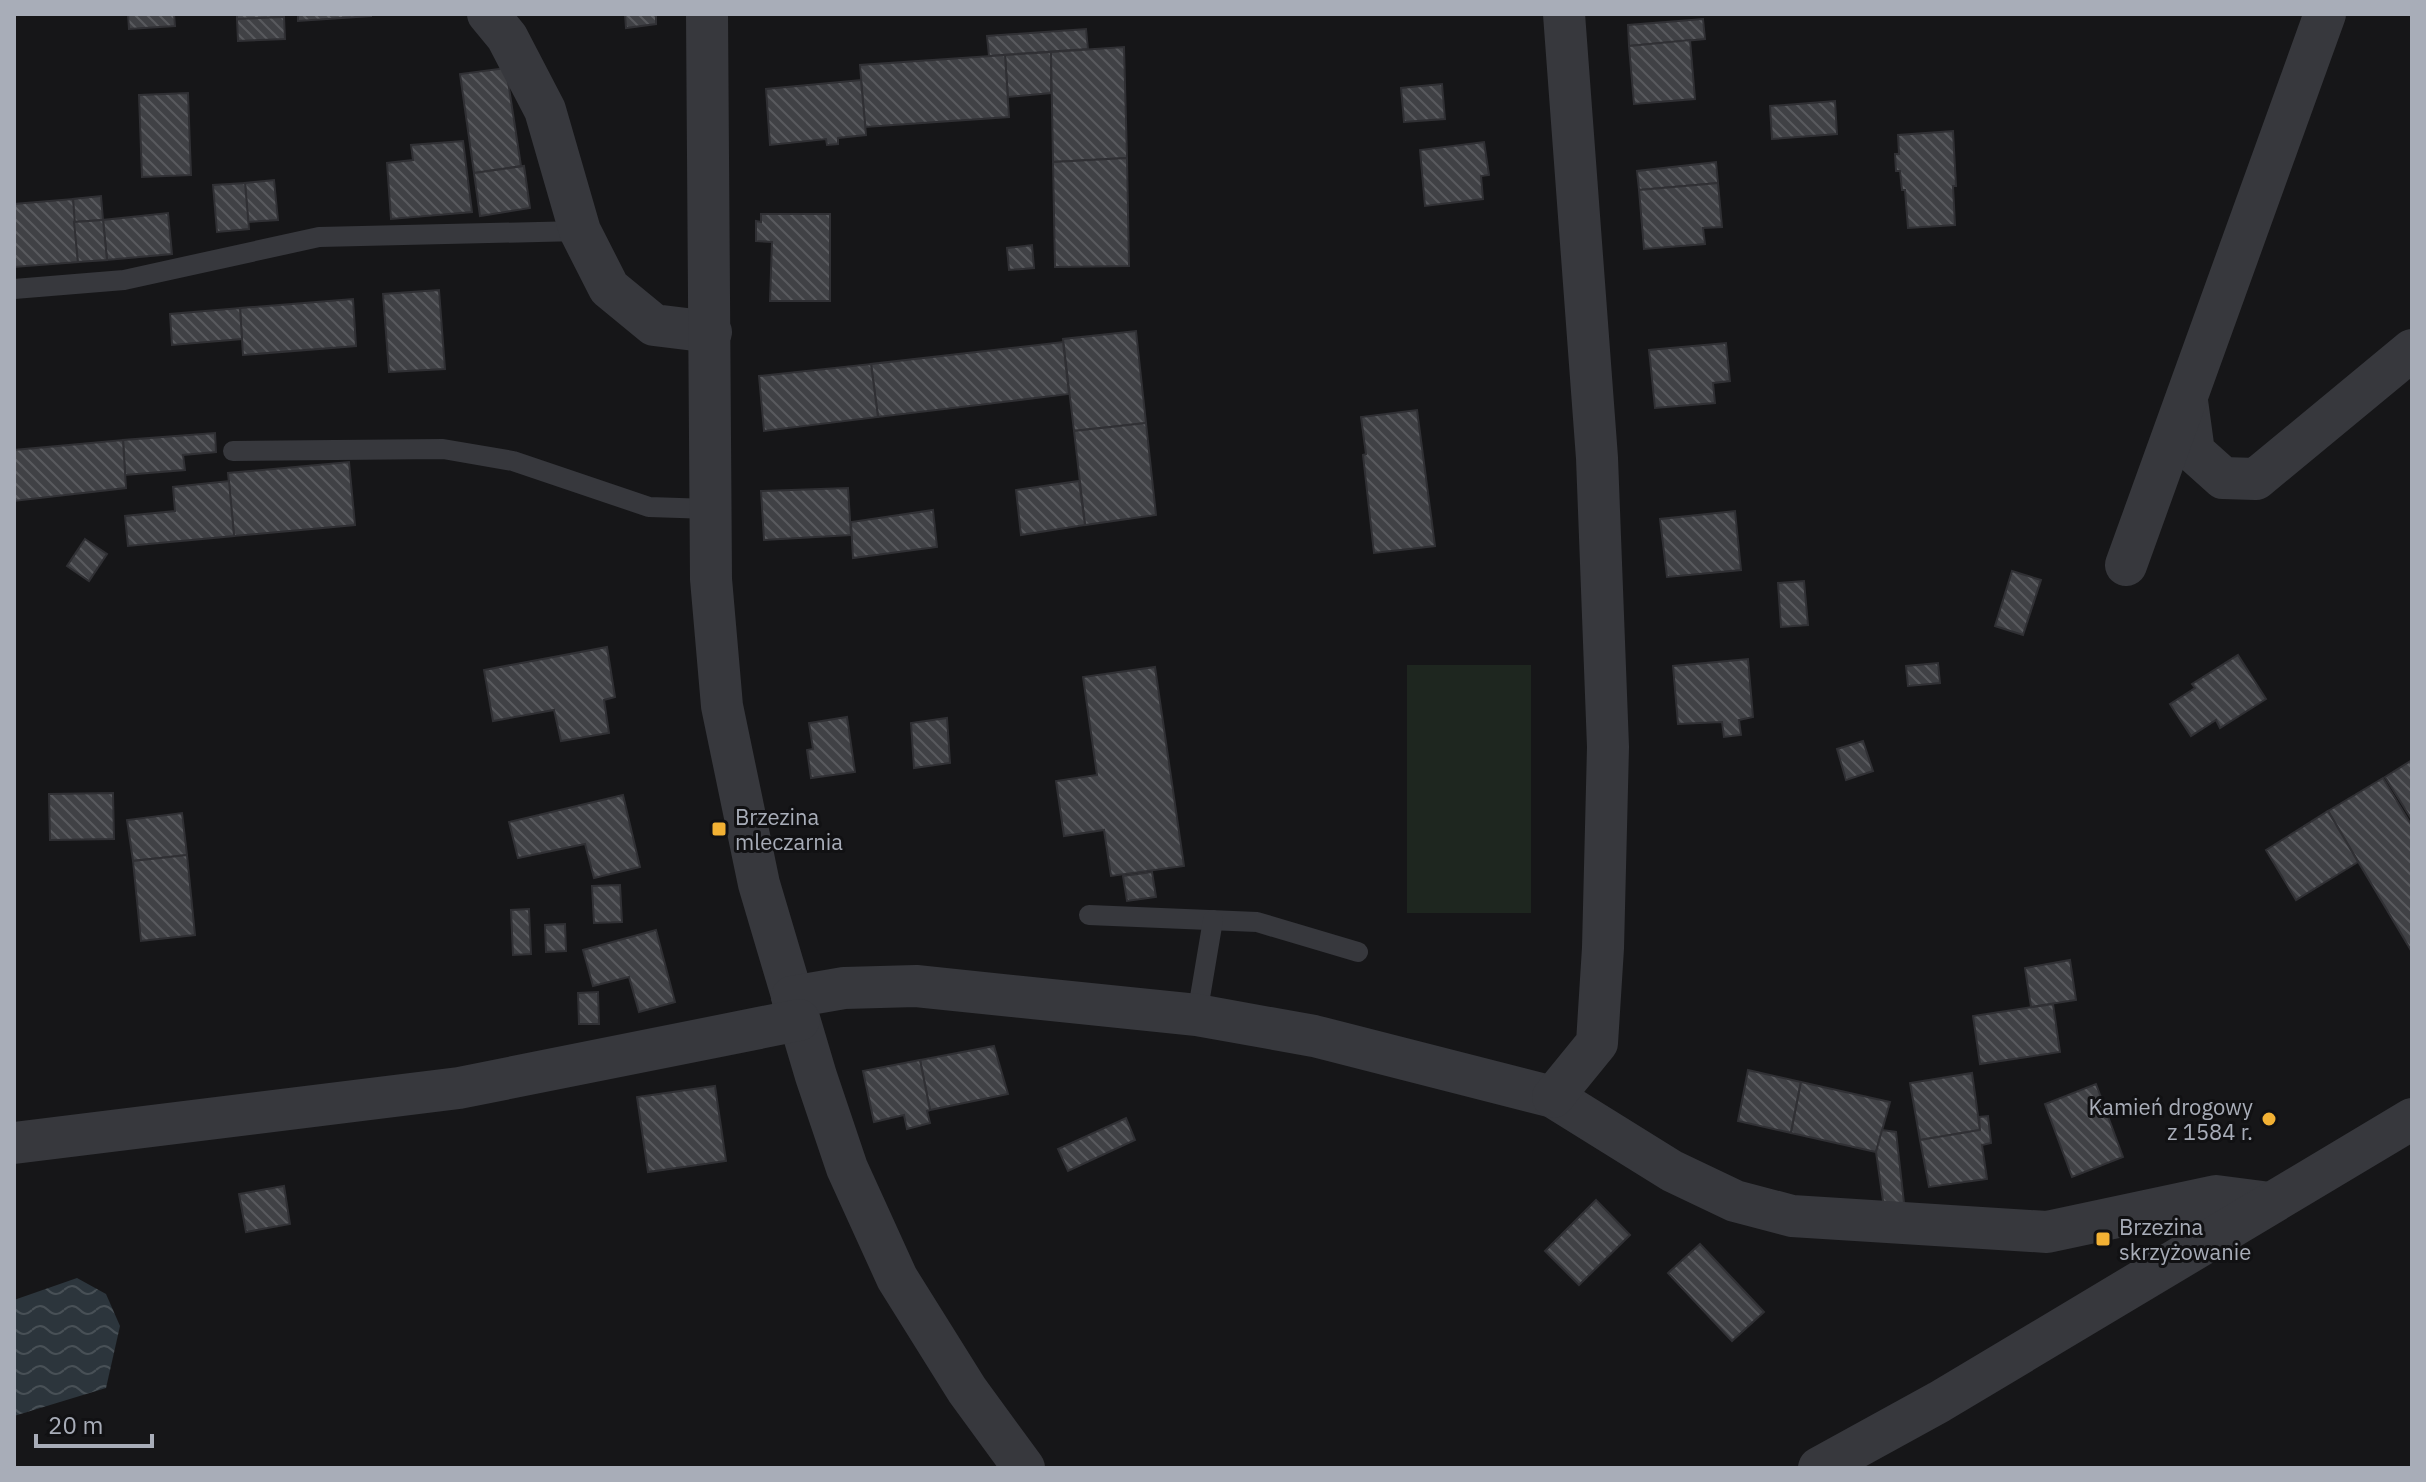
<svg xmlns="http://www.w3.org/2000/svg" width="2426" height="1482" font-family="'IBM Plex Sans',sans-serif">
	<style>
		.park { fill: #1e261f }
		.water { fill: url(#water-waves) }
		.building { fill: url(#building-back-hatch); stroke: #303034; stroke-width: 2 }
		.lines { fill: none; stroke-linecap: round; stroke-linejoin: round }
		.service { stroke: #37383d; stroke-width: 20 }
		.minor { stroke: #37383d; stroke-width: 42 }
		.poi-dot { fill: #f2b134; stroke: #111113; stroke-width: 3 }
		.labels { text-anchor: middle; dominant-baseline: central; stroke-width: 6; stroke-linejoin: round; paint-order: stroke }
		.poi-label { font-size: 22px; fill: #a8adb8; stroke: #111113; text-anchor: start }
	</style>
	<defs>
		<pattern id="water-waves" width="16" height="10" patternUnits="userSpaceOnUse" patternTransform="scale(2)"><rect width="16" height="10" fill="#2c353c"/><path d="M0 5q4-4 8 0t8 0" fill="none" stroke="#485056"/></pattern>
		<pattern id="building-back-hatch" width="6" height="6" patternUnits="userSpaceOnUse" patternTransform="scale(2)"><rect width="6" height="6" fill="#404145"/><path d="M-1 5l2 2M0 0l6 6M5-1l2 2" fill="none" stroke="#595a5e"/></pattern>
	</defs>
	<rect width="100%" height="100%" fill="#161618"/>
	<rect class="park" x="1407" y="665" width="124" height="248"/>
	<polygon class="water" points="77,1278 106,1294 120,1326 106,1388 14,1416 14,1300"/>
	<g class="building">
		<polygon points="128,14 174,14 175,26 129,29"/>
		<polygon points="237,14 284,14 284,17 237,19"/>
		<polygon points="298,14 371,14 371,16 298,21"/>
		<polygon points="625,14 656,14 656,24 626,28"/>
		<polygon points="284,17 285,39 238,41 237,19"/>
		<polygon points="1703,19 1705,39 1629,46 1628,25"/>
		<polygon points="1086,29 1088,49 989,56 987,36"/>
		<polygon points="1690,40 1695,99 1634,104 1629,46"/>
		<polygon points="1124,47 1127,158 1053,162 1051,52"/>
		<polygon points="1051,52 1051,93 1008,97 1005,55"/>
		<polygon points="1005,55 1009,117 865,127 860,65"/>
		<polygon points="506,68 521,166 474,173 460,74"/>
		<polygon points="861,80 866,135 838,138 838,144 827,145 826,139 770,145 766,89"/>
		<polygon points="1442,84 1445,119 1404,122 1401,88"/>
		<polygon points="188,93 191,175 142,177 139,95"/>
		<polygon points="1835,101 1837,134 1772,139 1770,106"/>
		<polygon points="1953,131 1956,186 1953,186 1955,225 1908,228 1905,190 1902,190 1900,171 1896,171 1895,154 1899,154 1898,135"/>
		<polygon points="463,141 472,212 391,219 387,163 413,160 411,145"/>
		<polygon points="1484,142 1489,175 1481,176 1483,199 1425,206 1420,150"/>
		<polygon points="1127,158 1129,266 1055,267 1053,162"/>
		<polygon points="1716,162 1718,183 1639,190 1637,171"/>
		<polygon points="524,166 530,208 480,216 474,173"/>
		<polygon points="274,180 278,220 248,222 245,183"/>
		<polygon points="245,183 249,229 217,232 213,185"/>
		<polygon points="1718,183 1722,227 1703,228 1705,244 1644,249 1639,190"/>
		<polygon points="101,196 103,220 74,222 73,199"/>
		<polygon points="73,199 78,262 14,267 14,204"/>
		<polygon points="168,213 172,254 107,260 103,220"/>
		<polygon points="761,214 830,214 830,301 770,301 772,242 756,241 756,221 761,222"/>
		<polygon points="103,220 107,260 78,262 74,222"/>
		<polygon points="1032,245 1034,268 1009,270 1007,248"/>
		<polygon points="439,290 445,369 389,372 383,294"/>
		<polygon points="353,299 356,346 243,355 240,308"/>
		<polygon points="240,308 242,339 172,345 170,314"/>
		<polygon points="1136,331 1146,423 1074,431 1063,339"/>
		<polygon points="1063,342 1069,394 878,417 871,364"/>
		<polygon points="1726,343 1730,381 1713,383 1715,403 1655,408 1649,350"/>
		<polygon points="871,364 878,417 764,431 759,376"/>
		<polygon points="1417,410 1435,546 1374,553 1363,455 1366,454 1361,417"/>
		<polygon points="1146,423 1156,515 1085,525 1074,431"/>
		<polygon points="215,433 216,452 183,455 185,470 125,475 123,440"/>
		<polygon points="123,440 126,488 14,501 14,450"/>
		<polygon points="349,462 355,525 234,536 228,473"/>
		<polygon points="229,481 234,536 128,546 125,516 175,511 173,487"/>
		<polygon points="1079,481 1085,525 1021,535 1016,490"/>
		<polygon points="848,488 851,535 764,540 761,491"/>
		<polygon points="933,510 937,547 853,558 851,522"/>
		<polygon points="1735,511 1741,570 1667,577 1660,519"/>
		<polygon points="85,539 107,554 89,581 67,566"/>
		<polygon points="2012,571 2041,580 2023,635 1995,626"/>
		<polygon points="1804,581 1808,625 1781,627 1778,583"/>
		<polygon points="607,647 615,697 604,700 609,733 561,741 554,710 493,721 484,670"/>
		<polygon points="2238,655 2266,699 2220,728 2216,720 2191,736 2170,704 2195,688 2192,684"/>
		<polygon points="1748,659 1753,717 1739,720 1741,735 1724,737 1722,722 1678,724 1673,666"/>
		<polygon points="1938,663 1940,683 1908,686 1906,666"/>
		<polygon points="1155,667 1184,866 1111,876 1104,830 1064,836 1056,781 1097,775 1083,677"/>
		<polygon points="847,717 855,772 811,778 807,750 813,749 809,723"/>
		<polygon points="947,718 950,763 914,768 911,723"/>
		<polygon points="1863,741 1873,771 1846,780 1837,749"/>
		<polygon points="2412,760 2412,820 2385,777"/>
		<polygon points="2383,778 2412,826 2412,952 2328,811"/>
		<polygon points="113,793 114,839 50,840 49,794"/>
		<polygon points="623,795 640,867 594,878 585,844 518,858 509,822"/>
		<polygon points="2328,811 2358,862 2296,900 2266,850"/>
		<polygon points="182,813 187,855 133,861 127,820"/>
		<polygon points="187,855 195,935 141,941 133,861"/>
		<polygon points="1152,872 1156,897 1127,901 1123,876"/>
		<polygon points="620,885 622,922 594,923 592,886"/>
		<polygon points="529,909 531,954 513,955 511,910"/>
		<polygon points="565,924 566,951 546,952 545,925"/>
		<polygon points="656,930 675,1002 639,1012 629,977 593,986 583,950"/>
		<polygon points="2070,960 2076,1000 2031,1007 2025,968"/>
		<polygon points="598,992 599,1024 579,1024 578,993"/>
		<polygon points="2053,1004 2060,1052 1980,1064 1973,1016"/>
		<polygon points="994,1046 1008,1094 930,1110 920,1060"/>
		<polygon points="920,1060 930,1110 927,1111 930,1123 907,1129 904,1115 874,1122 863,1071"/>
		<polygon points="1748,1070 1801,1082 1791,1133 1738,1121"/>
		<polygon points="1972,1073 1980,1130 1920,1140 1910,1083"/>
		<polygon points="1801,1082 1890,1102 1876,1152 1791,1133"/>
		<polygon points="2096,1084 2123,1157 2072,1177 2045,1104"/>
		<polygon points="715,1086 726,1161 648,1172 637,1097"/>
		<polygon points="1988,1116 1991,1143 1982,1145 1987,1179 1929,1187 1920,1140 1980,1130 1979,1117"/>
		<polygon points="1126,1118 1135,1140 1068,1171 1058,1149"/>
		<polygon points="1882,1130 1896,1132 1905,1212 1885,1215 1876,1152"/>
		<polygon points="284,1186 290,1224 246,1232 239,1194"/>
		<polygon points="1596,1200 1630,1235 1579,1285 1545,1251"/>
		<polygon points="1700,1244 1764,1312 1732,1341 1668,1273"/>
	</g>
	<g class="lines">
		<g class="service">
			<polyline points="14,289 124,280 319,237 580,231"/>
			<polyline points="233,451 443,449 513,461 649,507 710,509"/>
			<polyline points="1089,915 1257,922 1358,952"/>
			<polyline points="1197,1015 1213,920"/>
		</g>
		<g class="minor">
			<polyline points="488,14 507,37 545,110 580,231 609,288 654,325 711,332"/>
			<polyline points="707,14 711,579 722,706 759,884 816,1076 847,1168 897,1278 967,1390 1024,1468"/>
			<polyline points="2187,401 2194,452 2223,478 2256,479 2412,350"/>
			<polyline points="2126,565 2325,14"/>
			<polyline points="792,997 844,988 916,986 1197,1015 1314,1036 1553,1097 1672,1171 1735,1201 1792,1216 2047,1232 2216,1196 2270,1203"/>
			<polyline points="1553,1097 1597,1043 1603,948 1608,747 1597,458 1564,14"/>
			<polyline points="14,1143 459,1088 799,1020"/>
			<polyline points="1819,1468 1939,1402 2412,1119"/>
		</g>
	</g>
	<g class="poi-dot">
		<rect x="711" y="821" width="16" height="16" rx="4"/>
		<circle cx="2269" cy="1119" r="8"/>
		<rect x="2095" y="1231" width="16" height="16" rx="4"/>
	</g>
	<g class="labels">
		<g class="poi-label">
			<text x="735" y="816">Brzezina<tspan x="735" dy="25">mleczarnia</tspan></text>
			<text x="2253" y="1106" text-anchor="end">Kamień drogowy<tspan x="2253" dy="25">z 1584 r.</tspan></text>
			<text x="2119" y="1226">Brzezina<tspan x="2119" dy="25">skrzyżowanie</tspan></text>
		</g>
	</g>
	<rect width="2426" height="1482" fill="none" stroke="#a8adb8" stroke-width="32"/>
	<path d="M36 1434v12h116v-12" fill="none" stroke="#a8adb8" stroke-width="4"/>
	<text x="48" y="1434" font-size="24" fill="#a8adb8" stroke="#111113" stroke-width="6" paint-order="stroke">20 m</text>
</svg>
